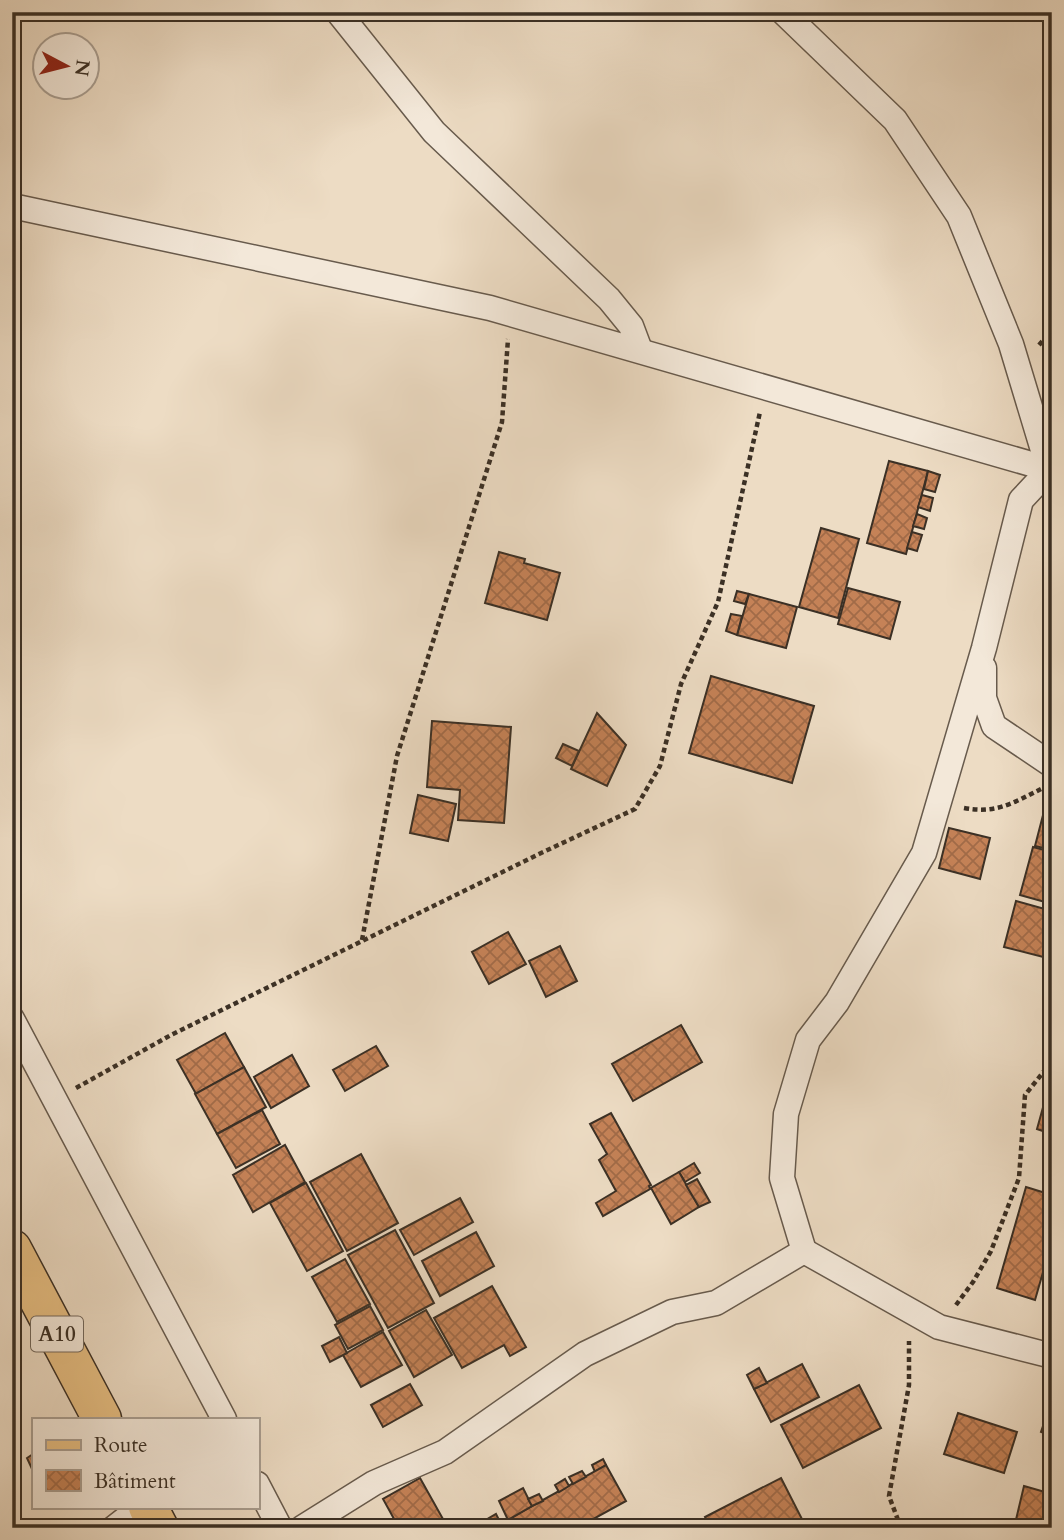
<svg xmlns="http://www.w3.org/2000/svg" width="1064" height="1540" font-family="Cardo,serif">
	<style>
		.building { fill: url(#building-cross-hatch); stroke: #3b3025; stroke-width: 2 }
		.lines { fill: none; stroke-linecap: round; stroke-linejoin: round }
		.minor-casing { stroke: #685b4d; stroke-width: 27 }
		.primary-casing { stroke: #3b3025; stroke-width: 41 }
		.path { stroke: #3b3025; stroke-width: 4.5; stroke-dasharray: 5 3.5; stroke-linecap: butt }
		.minor { stroke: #f3e8d9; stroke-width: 24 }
		.primary { stroke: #e6be82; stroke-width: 38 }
		.labels { text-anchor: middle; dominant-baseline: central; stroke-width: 5; stroke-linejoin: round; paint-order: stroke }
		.shield { fill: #f3e8d9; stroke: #72675b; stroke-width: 2 }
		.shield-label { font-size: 21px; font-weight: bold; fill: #3b3025 }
	</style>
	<defs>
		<pattern id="building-cross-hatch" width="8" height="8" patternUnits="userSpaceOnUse" patternTransform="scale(1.75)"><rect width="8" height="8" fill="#c58257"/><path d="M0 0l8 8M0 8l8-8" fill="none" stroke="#a16b48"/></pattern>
	</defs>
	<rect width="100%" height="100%" fill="#eddcc4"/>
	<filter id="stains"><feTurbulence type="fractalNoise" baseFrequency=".00286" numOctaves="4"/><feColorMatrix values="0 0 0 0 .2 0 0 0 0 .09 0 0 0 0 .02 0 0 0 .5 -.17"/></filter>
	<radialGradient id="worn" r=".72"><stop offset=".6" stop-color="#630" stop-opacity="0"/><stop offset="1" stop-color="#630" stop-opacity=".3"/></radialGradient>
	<g class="building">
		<polygon points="889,461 928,471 906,554 867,543"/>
		<polygon points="928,471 940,475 935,492 924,489"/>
		<polygon points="922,495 933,498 930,511 918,507"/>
		<polygon points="917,514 927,518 924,529 913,526"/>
		<polygon points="821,528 859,539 838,618 799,607"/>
		<polygon points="912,532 922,535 917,551 907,548"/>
		<polygon points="499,552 525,559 524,563 560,573 547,620 485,603"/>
		<polygon points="848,588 900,602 890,639 838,624"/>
		<polygon points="737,591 749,594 745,604 734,601"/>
		<polygon points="749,594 797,607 786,648 737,635"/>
		<polygon points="731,614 742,616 737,635 726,631"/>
		<polygon points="711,676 814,706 792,783 689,753"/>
		<polygon points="597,713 626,745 607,786 571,769"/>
		<polygon points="432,721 511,727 504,823 458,820 460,790 427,787"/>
		<polygon points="563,744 579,751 572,766 556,758"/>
		<polygon points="1049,792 1052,793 1052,850 1035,846"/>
		<polygon points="418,795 456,804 448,841 410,833"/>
		<polygon points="949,828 990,838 980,879 939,868"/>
		<polygon points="1033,847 1052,852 1052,904 1020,895"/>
		<polygon points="1016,901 1052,911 1051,959 1004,947"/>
		<polygon points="508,932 526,964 489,984 472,952"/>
		<polygon points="560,946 577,981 546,997 529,961"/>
		<polygon points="681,1025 702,1062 633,1101 612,1064"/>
		<polygon points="225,1033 244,1067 196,1094 177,1060"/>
		<polygon points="376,1046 388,1066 345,1091 333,1070"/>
		<polygon points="292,1055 309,1086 271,1108 254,1077"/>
		<polygon points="244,1067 266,1107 217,1134 195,1094"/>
		<polygon points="1050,1082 1052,1082 1052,1134 1037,1129"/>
		<polygon points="262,1110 280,1144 236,1168 217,1134"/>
		<polygon points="611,1113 651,1185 649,1186 650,1189 603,1216 596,1203 616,1191 599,1160 607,1154 590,1124"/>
		<polygon points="285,1145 305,1182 253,1212 233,1175"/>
		<polygon points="361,1154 398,1223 347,1251 310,1182"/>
		<polygon points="694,1163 700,1173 685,1182 679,1172"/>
		<polygon points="679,1172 699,1207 671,1224 651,1188"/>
		<polygon points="697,1179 710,1202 699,1207 686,1185"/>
		<polygon points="306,1183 343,1251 307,1271 270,1203"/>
		<polygon points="1026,1187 1052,1195 1052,1241 1035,1300 997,1288"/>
		<polygon points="460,1198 473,1222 414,1255 400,1230"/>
		<polygon points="395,1230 434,1303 388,1328 348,1255"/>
		<polygon points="476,1232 494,1266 440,1296 422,1261"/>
		<polygon points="345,1259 370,1304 337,1322 312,1277"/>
		<polygon points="492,1286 526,1347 510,1356 504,1345 462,1368 434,1318"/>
		<polygon points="370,1306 383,1330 348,1349 335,1325"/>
		<polygon points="426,1310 452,1355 414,1377 389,1331"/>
		<polygon points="383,1332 402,1365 361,1387 343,1355"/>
		<polygon points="339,1337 347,1353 330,1362 322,1346"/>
		<polygon points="802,1364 819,1397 771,1422 754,1389"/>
		<polygon points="759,1368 767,1383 754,1389 747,1375"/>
		<polygon points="410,1384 422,1405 383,1427 371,1405"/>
		<polygon points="859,1385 881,1428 803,1468 781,1425"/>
		<polygon points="1052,1400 1052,1436 1041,1432"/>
		<polygon points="958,1413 1017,1432 1004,1473 944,1454"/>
		<polygon points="33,1454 33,1471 27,1458"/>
		<polygon points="603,1459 606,1465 595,1472 592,1465"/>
		<polygon points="606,1465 626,1501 577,1528 506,1528 503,1522"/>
		<polygon points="582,1471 586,1477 573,1484 569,1477"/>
		<polygon points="420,1478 448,1528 399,1528 383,1499"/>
		<polygon points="781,1478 806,1527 711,1528 705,1517"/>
		<polygon points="565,1479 569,1486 559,1492 555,1485"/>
		<polygon points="1024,1486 1052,1494 1052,1528 1014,1528"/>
		<polygon points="523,1488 532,1506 508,1520 499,1501"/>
		<polygon points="539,1494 543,1501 532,1506 528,1499"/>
		<polygon points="496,1514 503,1528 472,1528"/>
	</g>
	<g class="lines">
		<g class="minor-casing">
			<g id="minor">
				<polyline points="338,12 434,132 609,299 631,326 640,350"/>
				<polyline points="783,12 895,120 959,216 1011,344 1049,470 1021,500 984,648 924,853 837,1002 808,1040 786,1114 782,1178 804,1251"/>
				<polyline points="12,206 490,308 1052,470"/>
				<polyline points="984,668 984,698 994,726 1052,765"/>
				<polyline points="12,1019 224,1419"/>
				<polyline points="257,1484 280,1528"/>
				<polyline points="114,1528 141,1507"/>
				<polyline points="302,1528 374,1483 445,1452 585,1354 672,1312 716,1303 804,1251 939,1327 1052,1356"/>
			</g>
		</g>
		<g class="primary-casing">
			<g id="primary">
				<polyline points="12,1249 102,1419"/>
				<polyline points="148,1507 159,1528"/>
			</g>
		</g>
		<g class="path">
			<polyline points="1039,345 1052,330"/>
			<path d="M964,808c32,6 49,-5 77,-19"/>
			<polyline points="362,940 397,756 502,422 508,339"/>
			<polyline points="76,1088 171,1035 539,854 635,809 660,766 681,684 718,602 760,412"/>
			<polyline points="956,1305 973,1282 991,1251 1019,1178 1025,1095 1045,1070 1052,1070"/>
			<polyline points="901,1528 889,1496 909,1385 909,1341"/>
		</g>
		<use href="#minor" class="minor"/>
		<use href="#primary" class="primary"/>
	</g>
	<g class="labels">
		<rect class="shield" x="31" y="1316.5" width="52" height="35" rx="5"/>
		<g class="shield-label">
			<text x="57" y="1334">A10</text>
		</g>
	</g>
	<rect width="1064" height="1540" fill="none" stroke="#eddcc4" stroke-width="42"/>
	<rect x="14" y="14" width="1036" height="1512" fill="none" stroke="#3b3025" stroke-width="3.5"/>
	<rect x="21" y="21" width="1022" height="1498" fill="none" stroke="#3b3025" stroke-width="2"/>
	<rect x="32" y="1418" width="228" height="91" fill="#f3e8d9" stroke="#a99e91" stroke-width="2"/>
	<rect x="46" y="1440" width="35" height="10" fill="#e6be82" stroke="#a99e91" stroke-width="2"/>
	<text x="94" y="1452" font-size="21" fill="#3b3025">Route</text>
	<rect x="46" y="1470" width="35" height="21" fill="url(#building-cross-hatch)" stroke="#a99e91" stroke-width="2"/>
	<text x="94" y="1488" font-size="21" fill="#3b3025">Bâtiment</text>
	<g transform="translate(66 66) rotate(97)"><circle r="33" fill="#f3e8d9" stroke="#a99e91" stroke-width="2"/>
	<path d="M0-5L12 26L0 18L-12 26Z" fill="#8f2418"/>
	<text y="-10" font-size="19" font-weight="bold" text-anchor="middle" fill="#3b3025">N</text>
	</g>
	<rect width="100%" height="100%" filter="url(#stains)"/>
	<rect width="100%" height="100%" fill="url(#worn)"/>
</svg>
